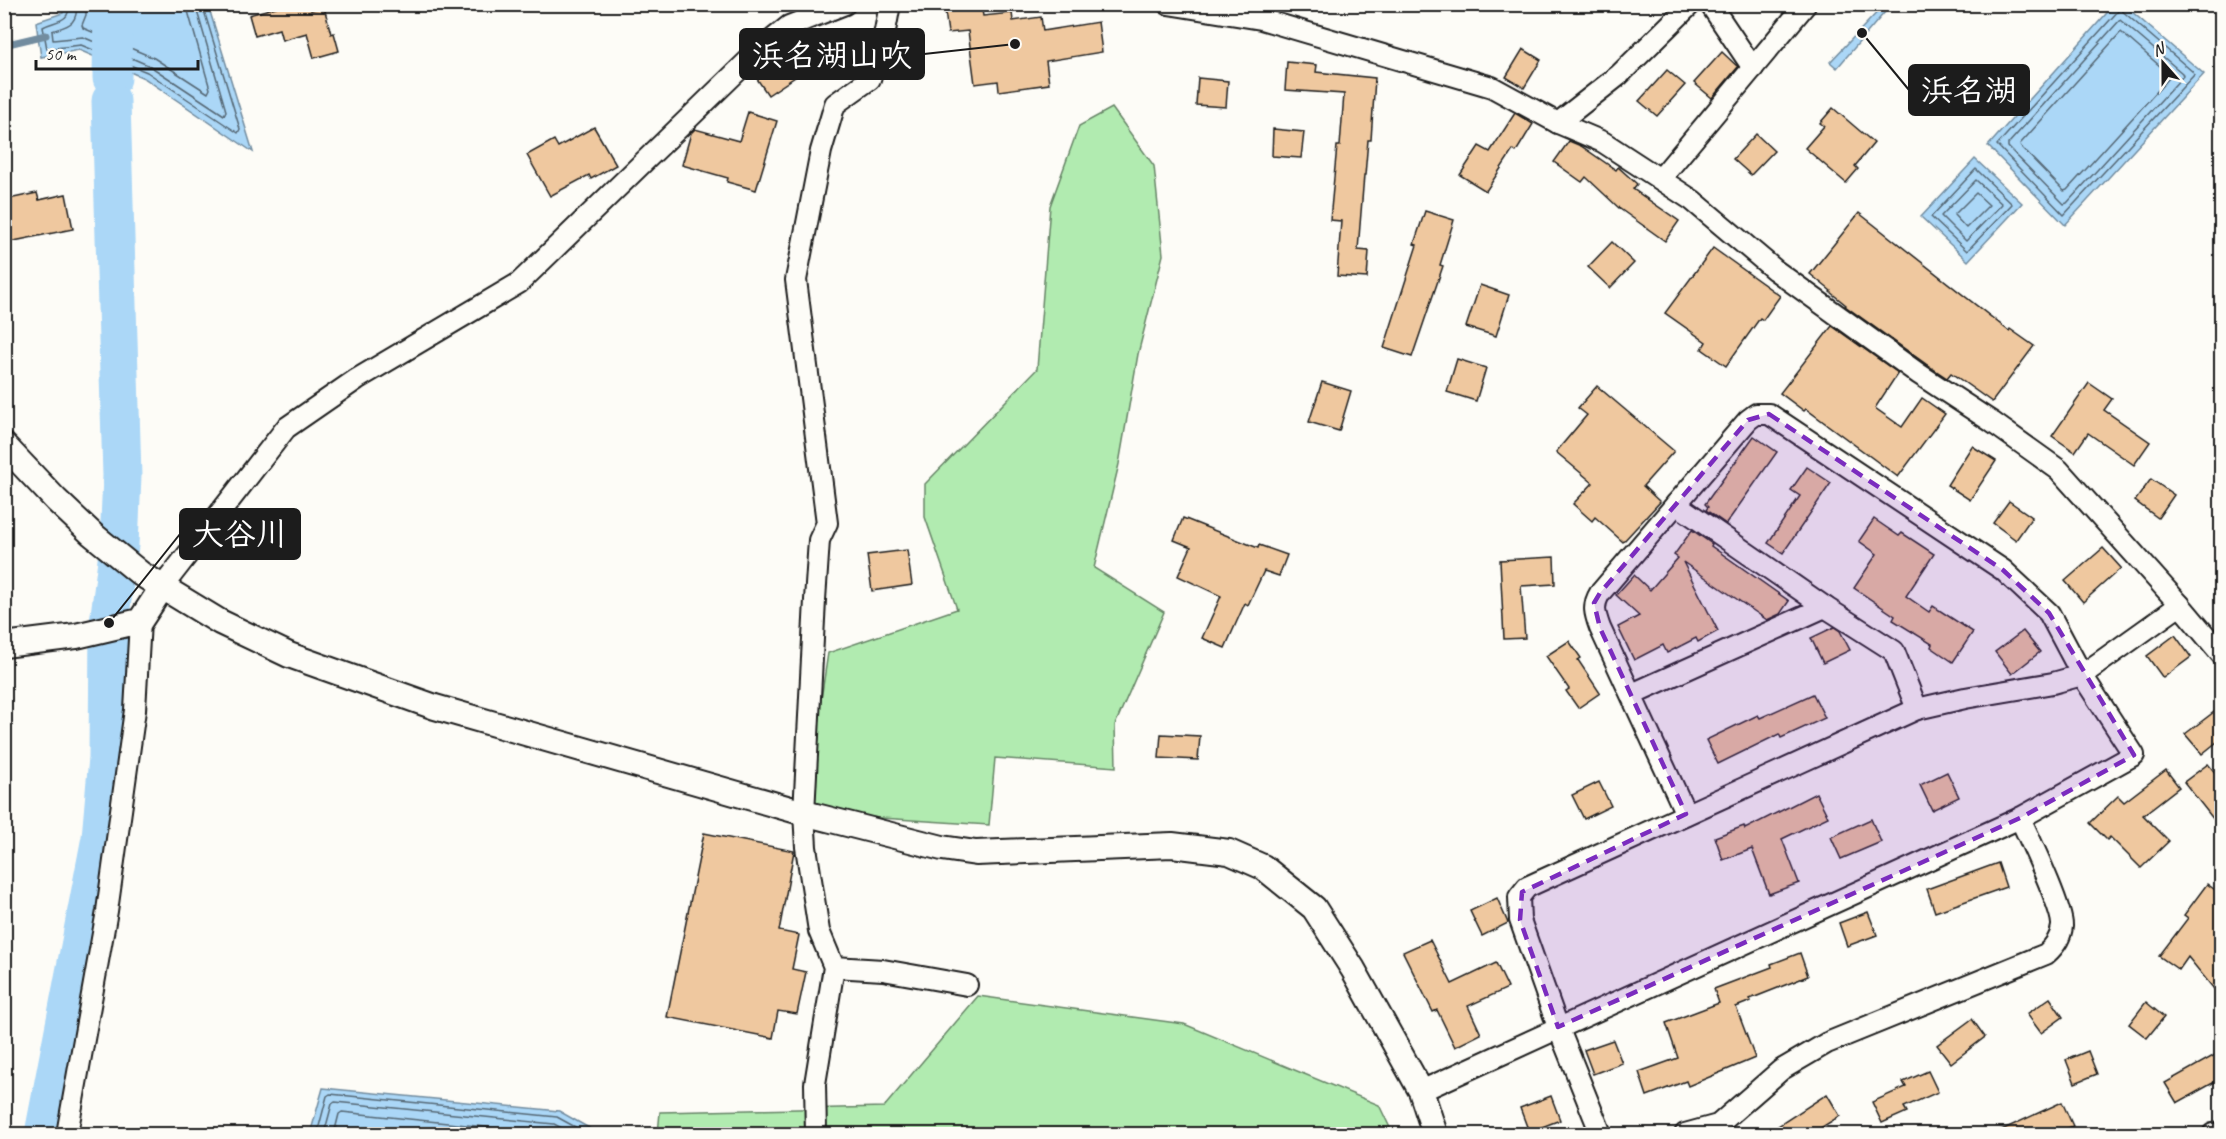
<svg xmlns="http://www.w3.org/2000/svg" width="2226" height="1139" font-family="Caveat,'Klee One',sans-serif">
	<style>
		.green { fill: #b1ebb0; stroke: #668466; stroke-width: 1.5 }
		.water { fill: #abd7f7; stroke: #728c9f; stroke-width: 1.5 }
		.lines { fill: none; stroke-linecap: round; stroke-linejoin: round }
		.shore { stroke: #556774; stroke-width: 1.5 }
		.stream { stroke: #728c9f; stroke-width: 7 }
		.river { stroke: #abd7f7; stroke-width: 39 }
		.building { fill: #efc89f; stroke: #1c1c1c; stroke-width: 1.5 }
		.minor-casing { stroke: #1c1c1c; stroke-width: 24 }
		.tertiary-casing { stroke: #1c1c1c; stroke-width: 28 }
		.minor { stroke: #fdfcf7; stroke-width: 20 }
		.tertiary { stroke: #fdfcf7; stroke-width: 24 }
		.marked { fill: #7b2cbf; fill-opacity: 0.2; stroke: #7b2cbf; stroke-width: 4.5; stroke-dasharray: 12 8; stroke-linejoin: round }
		.leader { fill: none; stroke: #1c1c1c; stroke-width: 2 }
		.callout-dot { fill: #1c1c1c; stroke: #fdfcf7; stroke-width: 2 }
		.callout { fill: #1c1c1c; stroke: #1c1c1c; stroke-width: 2 }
		.callout-label { font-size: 32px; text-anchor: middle; font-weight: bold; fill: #fff }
	</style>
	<rect width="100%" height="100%" fill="#fdfcf7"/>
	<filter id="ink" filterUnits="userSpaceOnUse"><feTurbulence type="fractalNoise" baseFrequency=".0167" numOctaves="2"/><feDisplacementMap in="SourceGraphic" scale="12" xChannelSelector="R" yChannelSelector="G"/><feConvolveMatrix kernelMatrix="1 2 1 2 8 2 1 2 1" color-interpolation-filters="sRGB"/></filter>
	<g filter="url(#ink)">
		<g class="green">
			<polygon points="1112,108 1154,166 1163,255 1138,354 1119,464 1094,568 1164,612 1115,725 1116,767 995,758 989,825 804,813 828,653 957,609 925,517 925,484 1037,369 1050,206 1079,126"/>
			<polygon points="978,996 1184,1024 1379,1105 1393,1134 658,1134 660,1112 884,1107"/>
		</g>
		<g class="water">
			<polygon points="1885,4 1891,5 1837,68 1830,62"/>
			<polygon points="63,5 208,5 253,152 144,78 79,50 41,57 36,22 63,13"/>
			<polygon points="2114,5 2124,5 2204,74 2065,225 1988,146"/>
			<polygon points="1975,159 2022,203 1968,261 1921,217"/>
			<polygon points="323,1088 559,1111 596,1132 596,1134 310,1134"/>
		</g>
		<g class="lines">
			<g class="shore">
				<path d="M69,4c1,19 -13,16 -26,23l4,22 34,-4 66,27 91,61 2,-4 -38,-125"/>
				<path d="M77,4c0,21 -8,21 -25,27l1,9 30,-3 67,29 74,49 2,-4 -31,-107"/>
				<polyline points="86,4 86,15 82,25 83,28 154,58 208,93 210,89 186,4"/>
				<polygon points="2120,9 2193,72 2194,75 2064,215 1997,145"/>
				<polygon points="2120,20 2182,73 2183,76 2067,203 2064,204 2008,147 2008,144"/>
				<polygon points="2121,32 2169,74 2170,77 2067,190 2064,191 2021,147 2020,144"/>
				<polygon points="1976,169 2012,204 1967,251 1931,217"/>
				<polygon points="1976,180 2002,204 1966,241 1941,216"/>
				<polygon points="1976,193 1989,205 1966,228 1954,215"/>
				<polyline points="317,1134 327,1096 330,1094 557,1117 588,1134"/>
				<polyline points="324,1134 332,1104 335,1102 554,1124 573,1134"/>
				<polyline points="334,1134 339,1114 342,1112 554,1134"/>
			</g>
			<polyline class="stream" points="4,45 46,35"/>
			<g class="river">
				<polyline points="112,78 113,4"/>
				<polyline points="44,1134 101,838 108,758 109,623 119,545 122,476 111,101"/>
			</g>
		</g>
		<g class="building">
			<polygon points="286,4 309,4 311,10 324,7 331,34 334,33 339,51 314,58 307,33 282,40 279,29 255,36 249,15"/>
			<polygon points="944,4 981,4 983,16 1012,13 1013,21 1041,17 1043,31 1098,22 1102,52 1046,61 1049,84 999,91 998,81 975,84 968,31 948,33"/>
			<polygon points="787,47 804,71 768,95 753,73"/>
			<polygon points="1523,49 1541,60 1524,88 1506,77"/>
			<polygon points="1722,52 1738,67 1712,98 1694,83"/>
			<polygon points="1287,62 1317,65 1316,72 1375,78 1371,140 1368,140 1365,175 1364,175 1358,250 1369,251 1367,278 1337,276 1341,221 1330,220 1337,146 1340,146 1344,94 1285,90"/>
			<polygon points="1667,70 1685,85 1657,116 1639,101"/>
			<polygon points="1198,78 1228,81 1226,107 1196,105"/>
			<polygon points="1833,108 1874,143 1855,166 1858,169 1846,183 1805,148 1824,126 1820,123"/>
			<polygon points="748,112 777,121 756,190 727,182 728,178 682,165 691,133 695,129 739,141"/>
			<polygon points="1515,113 1533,124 1516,152 1513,150 1486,191 1460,175 1479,146 1490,152"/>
			<polygon points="594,127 616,165 591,179 589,175 550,196 527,155 554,140 558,147"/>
			<polygon points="1273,129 1304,132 1301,158 1272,156"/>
			<polygon points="1756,134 1774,151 1751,175 1733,159"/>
			<polygon points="1569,141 1581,146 1616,170 1618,167 1637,184 1633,189 1679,221 1665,241 1620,209 1586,177 1582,182 1554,162"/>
			<polygon points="37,193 39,200 66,194 73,229 4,243 4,200"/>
			<polygon points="1425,211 1454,220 1440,265 1443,266 1412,357 1384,348 1417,245 1414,244"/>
			<polygon points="1859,213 2009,331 2010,329 2034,346 1992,402 1951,373 1947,378 1926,364 1845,306 1846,305 1830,292 1831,291 1810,274"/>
			<polygon points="1612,242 1634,263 1610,288 1588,267"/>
			<polygon points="1713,248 1780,296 1763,320 1760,318 1726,366 1702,349 1706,342 1665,313"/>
			<polygon points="1480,285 1509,295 1496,336 1466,327"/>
			<polygon points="1832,326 1898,373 1875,408 1902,427 1922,398 1945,414 1898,477 1806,409 1804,411 1780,393"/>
			<polygon points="1457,359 1486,368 1476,401 1447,392"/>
			<polygon points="1322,382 1351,391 1339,431 1309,422"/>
			<polygon points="2089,383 2112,399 2104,410 2150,442 2134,465 2088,433 2075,452 2052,436"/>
			<polygon points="1597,386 1674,451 1643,486 1660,502 1623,542 1595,517 1592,521 1573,504 1593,483 1556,452 1587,415 1578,408"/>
			<polygon points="1754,436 1777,452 1726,524 1706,510 1708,507 1705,504"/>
			<polygon points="1972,446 1996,461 1970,500 1947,485"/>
			<polygon points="1807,467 1831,483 1783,553 1768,543 1800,496 1791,490"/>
			<polygon points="2151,479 2174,495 2158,518 2135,501"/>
			<polygon points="2009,501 2032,517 2016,540 1993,523"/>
			<polygon points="1183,518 1258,548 1259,545 1287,555 1279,576 1264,571 1248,605 1245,603 1225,648 1202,638 1221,596 1178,576 1191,547 1174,540"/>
			<polygon points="1874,519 1899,536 1902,533 1934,554 1906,596 1929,612 1933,606 1973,632 1953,662 1931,647 1932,644 1893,620 1895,616 1854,588 1877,554 1859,541"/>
			<polygon points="1692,530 1712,544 1711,546 1789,601 1780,614 1767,620 1683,562 1718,631 1698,642 1696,638 1667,653 1663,645 1634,660 1618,627 1639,616 1616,595 1634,575 1650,590 1678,558 1674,555"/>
			<polygon points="2103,548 2121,568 2083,602 2065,581"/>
			<polygon points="907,550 912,585 872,591 867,555"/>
			<polygon points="1554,557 1555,584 1521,586 1525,638 1504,639 1500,560"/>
			<polygon points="1834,627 1840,631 1850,650 1823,663 1811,638"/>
			<polygon points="2023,631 2040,652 2012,674 1995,652"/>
			<polygon points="2175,635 2191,657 2163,678 2147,656"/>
			<polygon points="1569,641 1581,658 1578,660 1600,693 1578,708 1566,691 1569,689 1546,656"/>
			<polygon points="1813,694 1825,718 1781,738 1779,734 1718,764 1706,740 1758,715 1760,718"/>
			<polygon points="2214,712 2222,722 2222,738 2202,754 2185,734"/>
			<polygon points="1161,734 1200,736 1198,760 1159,758"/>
			<polygon points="2208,764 2222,781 2222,830 2184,782"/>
			<polygon points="2166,770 2179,787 2143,815 2169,841 2141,868 2110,837 2107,840 2090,823 2118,796 2124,802"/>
			<polygon points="1947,772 1959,797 1932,810 1920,785"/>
			<polygon points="1599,782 1611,806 1584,819 1572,795"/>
			<polygon points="1816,793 1828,817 1782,839 1799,883 1769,894 1752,849 1723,860 1715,837 1744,826 1745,829"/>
			<polygon points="1871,819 1881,842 1841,859 1831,837"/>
			<polygon points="704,833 794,851 779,931 799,935 792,969 806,972 797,1014 778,1011 773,1038 667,1017"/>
			<polygon points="1998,863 2006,887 1935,912 1927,889"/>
			<polygon points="2207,884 2222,895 2222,999 2188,957 2179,970 2159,956 2188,918 2184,915"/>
			<polygon points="1497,898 1508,923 1482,936 1470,911"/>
			<polygon points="1868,912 1877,935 1847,946 1839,923"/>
			<polygon points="1430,940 1452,984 1496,963 1508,988 1468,1006 1481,1034 1455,1047 1437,1010 1433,1012 1403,952"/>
			<polygon points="1800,953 1808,976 1750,999 1751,1001 1736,1007 1755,1058 1688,1086 1686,1081 1647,1096 1639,1072 1678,1058 1666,1023 1719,1003 1714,989 1772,967 1771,964"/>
			<polygon points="2050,998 2063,1017 2041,1033 2027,1014"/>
			<polygon points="2146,1002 2164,1017 2147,1038 2129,1024"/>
			<polygon points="1972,1019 1985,1037 1951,1063 1937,1045"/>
			<polygon points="1613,1040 1622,1063 1593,1074 1584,1050"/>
			<polygon points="2088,1051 2097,1074 2075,1083 2066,1060"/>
			<polygon points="2222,1051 2222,1078 2177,1103 2165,1083"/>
			<polygon points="1928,1071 1938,1092 1904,1107 1907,1112 1882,1123 1872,1102 1906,1087 1903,1082"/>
			<polygon points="1827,1094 1840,1116 1811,1134 1766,1134"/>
			<polygon points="1551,1096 1560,1120 1529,1132 1520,1108"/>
			<polygon points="2062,1102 2073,1126 2055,1134 1993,1134"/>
		</g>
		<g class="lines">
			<g class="minor-casing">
				<g id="minor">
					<polyline points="1168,4 1261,19 1492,87 1558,123 1603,142 1692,200 1775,270 1919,374 1992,422 2059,470 2180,605 2222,655"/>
					<polyline points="1710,4 1753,68"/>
					<polyline points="1558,123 1619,75 1691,4"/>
					<polyline points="1661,178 1806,4"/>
					<polyline points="1676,504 1825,607 1894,651 1917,709"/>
					<polyline points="163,586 286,428 357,379 519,283 756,53 789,26 845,4"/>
					<polyline points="1632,694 1825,607"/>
					<polyline points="834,967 883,970 967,985"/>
					<path d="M1421,1091l599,-273 114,-63 -52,-80 -33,-62 -46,-43 -234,-156h-13l-8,6 -148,173c-8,13 -5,21 0,35l86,186"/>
					<polyline points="67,1134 107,911 135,710 140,621"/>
					<polyline points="816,1134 815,1084 834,967 819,931 806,847 804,813 815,600 819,540 827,523 796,280 821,151 835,104 870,79 885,31 890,4"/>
					<polyline points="1601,1134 1558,1027 1520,920 1519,897 1527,887 1917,709 1965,698 2053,683 2082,675 2180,605"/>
					<path d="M1685,1134l33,-9 63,-55 46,-27 219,-89c8,-7 15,-16 16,-28 1,-17 -33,-88 -42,-108"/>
					<polyline points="2213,1134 2222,1133"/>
				</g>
			</g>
			<g class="tertiary-casing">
				<g id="tertiary">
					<polyline points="4,445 56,500 92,534 141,574 220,622 289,655 435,707 804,813 942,848 976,853 1172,845 1229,852 1263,867 1314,908 1353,969 1421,1091 1435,1134"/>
					<polyline points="4,645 76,636 140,621 163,586"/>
				</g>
			</g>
			<use href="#minor" class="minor"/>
			<use href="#tertiary" class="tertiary"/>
		</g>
	</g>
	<path class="marked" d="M1769,414l234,156 46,43 85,142 -114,63 -462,209 -38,-107 2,-28 164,-78 -86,-186 -6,-25 6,-10 148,-173z"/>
	<path class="leader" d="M1015 44L924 54M1862 33L1909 90M109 623L180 534"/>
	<g class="callout-dot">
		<circle cx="1015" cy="44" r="6"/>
		<circle cx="1862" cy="33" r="6"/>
		<circle cx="109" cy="623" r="6"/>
	</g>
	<g class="callout">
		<rect x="740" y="29" width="184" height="50" rx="6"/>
		<rect x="1909" y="65" width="120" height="50" rx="6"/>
		<rect x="180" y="509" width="120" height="50" rx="6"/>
	</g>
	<g class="callout-label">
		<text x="832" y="66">浜名湖山吹</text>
		<text x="1969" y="101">浜名湖</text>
		<text x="240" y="545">大谷川</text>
	</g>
	<rect width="2226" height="1139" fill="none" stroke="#fdfcf7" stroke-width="24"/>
	<rect x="12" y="12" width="2202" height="1115" fill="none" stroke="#1c1c1c" stroke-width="2" filter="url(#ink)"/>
	<g transform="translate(2163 63) rotate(339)" stroke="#fdfcf7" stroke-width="4.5" paint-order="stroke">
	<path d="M0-4.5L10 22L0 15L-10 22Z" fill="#1c1c1c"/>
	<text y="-9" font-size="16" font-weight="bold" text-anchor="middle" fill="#1c1c1c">N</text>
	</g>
	<path d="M36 60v9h162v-9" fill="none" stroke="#1c1c1c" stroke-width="3"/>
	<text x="45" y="60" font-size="18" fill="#1c1c1c" stroke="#fdfcf7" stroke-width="4.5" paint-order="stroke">50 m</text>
</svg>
